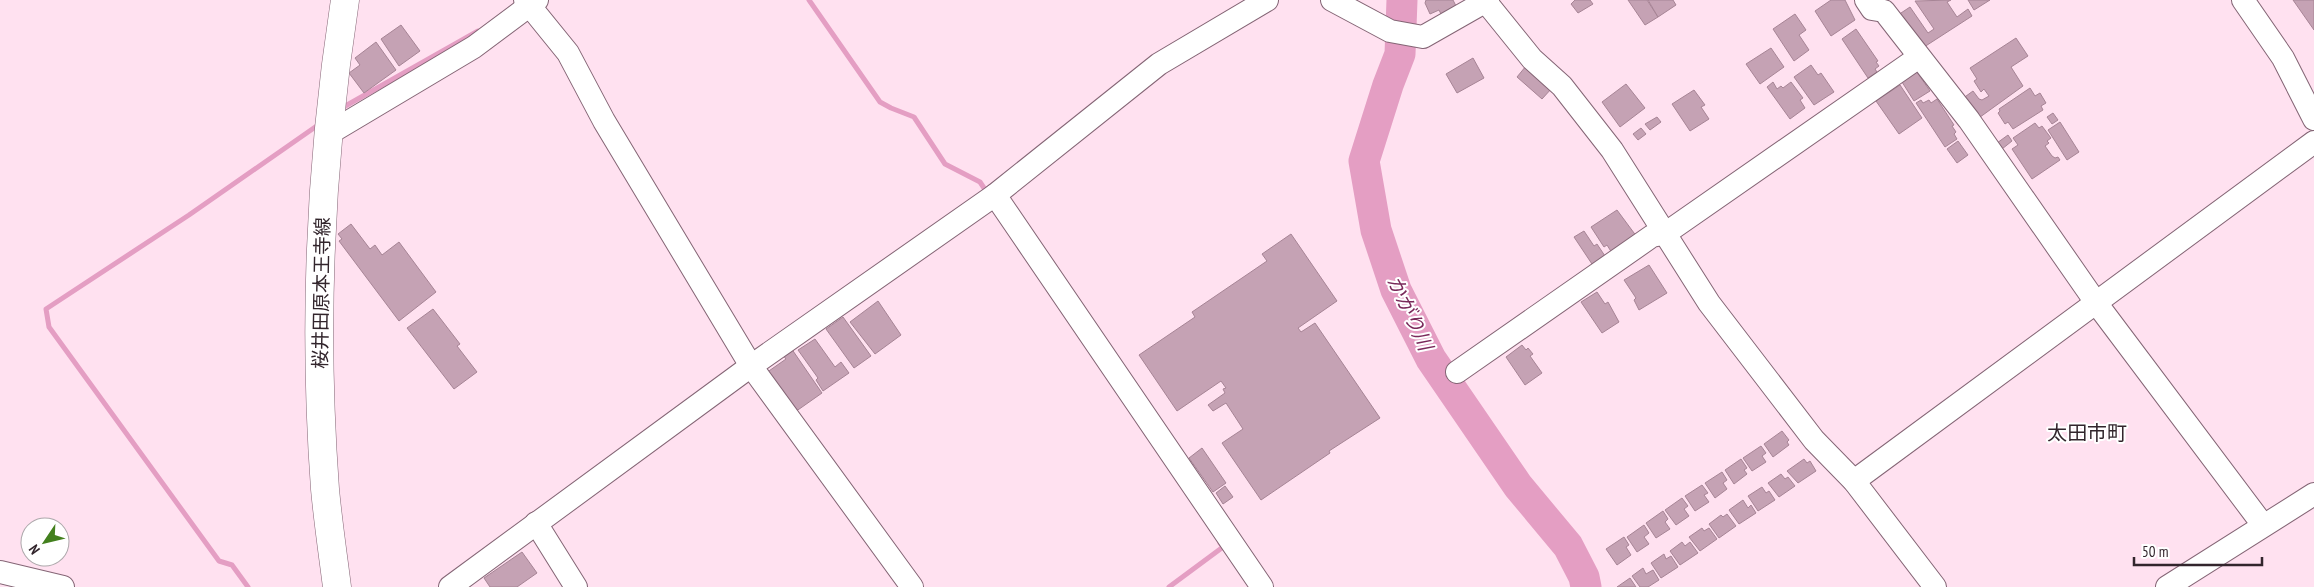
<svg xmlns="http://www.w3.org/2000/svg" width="2314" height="587" font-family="'PT Sans Narrow','Noto Sans JP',sans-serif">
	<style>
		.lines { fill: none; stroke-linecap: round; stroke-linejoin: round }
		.stream { stroke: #e49ec3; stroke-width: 5 }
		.river { stroke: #e49ec3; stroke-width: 31 }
		.building { fill: #c5a2b4; stroke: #a68495 }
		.minor-casing { stroke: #846575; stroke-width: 24 }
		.major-casing { stroke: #846575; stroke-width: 29 }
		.minor { stroke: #fff; stroke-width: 22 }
		.major { stroke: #fff; stroke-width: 28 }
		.labels { text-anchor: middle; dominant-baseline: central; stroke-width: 4; stroke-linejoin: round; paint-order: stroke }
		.street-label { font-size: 19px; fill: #32252c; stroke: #fff }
		.water-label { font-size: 20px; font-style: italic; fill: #79295a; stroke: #fff }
		.neighbourhood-label { font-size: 20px; fill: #32252c; stroke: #fff }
	</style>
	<rect width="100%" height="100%" fill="#ffe1f0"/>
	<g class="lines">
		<g class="stream">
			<polyline points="809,0 880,102 891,108 914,117 945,164 980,182 988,194"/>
			<polyline points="340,109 478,31"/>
			<polyline points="248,587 232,565 219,561 49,327 46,309 189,215 321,123"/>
			<polyline points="1169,587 1223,547 1220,543"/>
		</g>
		<polyline class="river" points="1402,0 1400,54 1388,85 1364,161 1376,230 1396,290 1431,359 1518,486 1568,546 1584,577 1586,587"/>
	</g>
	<g class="building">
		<polygon points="1426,0 1453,0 1457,8 1441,14 1439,10 1430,14 1425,3"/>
		<polygon points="1575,0 1590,0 1593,4 1578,13 1571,4"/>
		<polygon points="1628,0 1647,0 1658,17 1645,25"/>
		<polygon points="1648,0 1673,0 1676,5 1658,17"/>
		<polygon points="1831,0 1845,0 1855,20 1831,36 1815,11"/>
		<polygon points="1951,0 1947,2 1957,17 1968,9 1972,16 1921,49 1898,15 1910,7 1928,33 1934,29 1915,1"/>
		<polygon points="1968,0 1990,0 1974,10"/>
		<polygon points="2293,0 2314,0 2314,30"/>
		<polygon points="1795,14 1806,30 1799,35 1809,50 1794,61 1773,29"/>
		<polygon points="401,25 420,51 399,66 381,39"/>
		<polygon points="1856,29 1878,61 1876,62 1879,66 1875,69 1877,72 1868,78 1842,39"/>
		<polygon points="2016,38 2028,56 2011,67 2023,86 1976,120 1962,99 1973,91 1979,99 1982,100 1989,96 1984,89 1981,92 1974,81 1977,79 1970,68"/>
		<polygon points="376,42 396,70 364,93 349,73 360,65 355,58"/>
		<polygon points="1771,48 1784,67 1760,84 1746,64"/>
		<polygon points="1473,58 1484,78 1457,93 1446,74"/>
		<polygon points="1811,65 1818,75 1821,73 1834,92 1814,105 1794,77"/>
		<polygon points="1526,66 1552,88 1542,99 1517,77"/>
		<polygon points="1917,72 1930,91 1914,101 1902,82"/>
		<polygon points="1773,82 1777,89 1781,86 1783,88 1791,82 1803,98 1800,100 1805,108 1790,119 1767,87"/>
		<polygon points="1626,84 1645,108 1620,127 1602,102"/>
		<polygon points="1900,85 1922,118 1899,134 1876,101"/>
		<polygon points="2030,88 2035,96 2040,93 2046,103 2041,106 2043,110 2013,129 2008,122 2005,124 1998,113 2000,111 1999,109"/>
		<polygon points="1694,90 1705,105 1701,107 1709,119 1690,131 1672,104"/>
		<polygon points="1937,99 1954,125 1952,126 1956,132 1954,134 1957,139 1945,147 1916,103 1921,100 1923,103 1929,100 1931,103"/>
		<polygon points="2053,113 2058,120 2052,124 2047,117"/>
		<polygon points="1657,117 1661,122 1650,130 1645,124"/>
		<polygon points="2060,122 2079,152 2067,160 2048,130"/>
		<polygon points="2035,123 2039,128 2042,126 2051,138 2047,141 2049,143 2045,146 2052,156 2055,158 2058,157 2060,160 2032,179 2012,149 2018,145 2013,138"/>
		<polygon points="1641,128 1646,134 1638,140 1633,134"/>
		<polygon points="2008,135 2012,141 2002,149 1997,143"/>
		<polygon points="1958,141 1968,155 1957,163 1947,149"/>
		<polygon points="1617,210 1637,237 1612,253 1607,245 1604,247 1591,227"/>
		<polygon points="351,224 370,249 375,245 382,255 399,242 436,292 399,321 339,241 342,239 338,234"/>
		<polygon points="1584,231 1594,246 1597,244 1607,259 1594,267 1574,237"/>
		<polygon points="1291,234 1337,301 1298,328 1301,332 1315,323 1380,418 1329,451 1330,453 1261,500 1222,443 1243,429 1226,403 1213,411 1208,405 1225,393 1223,389 1226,388 1221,381 1177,411 1139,355 1195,317 1192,312 1267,261 1262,254"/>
		<polygon points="1649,265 1667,293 1639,310 1634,300 1636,298 1624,280"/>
		<polygon points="1597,292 1605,304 1608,302 1619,322 1602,333 1581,302"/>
		<polygon points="878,301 901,335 875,354 850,322"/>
		<polygon points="433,309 460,344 457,346 477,372 454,389 407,328"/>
		<polygon points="843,317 871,356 854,368 826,329"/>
		<polygon points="815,339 835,367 841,362 849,373 823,391 816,380 818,378 798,350"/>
		<polygon points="1522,345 1526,350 1528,348 1533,354 1530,356 1542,373 1525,385 1506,357"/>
		<polygon points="791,348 822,393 795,412 766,373 786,359 782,354"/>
		<polygon points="1782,431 1789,440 1787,442 1789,445 1773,457 1764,444"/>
		<polygon points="1761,446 1766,453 1762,456 1766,462 1752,471 1743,458"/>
		<polygon points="1202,448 1226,483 1213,492 1189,458"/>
		<polygon points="1741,459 1747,468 1744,470 1747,474 1734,484 1725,470"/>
		<polygon points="1804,459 1807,463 1810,461 1816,471 1798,483 1787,471"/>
		<polygon points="1722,472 1727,480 1723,483 1727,489 1715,498 1705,483"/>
		<polygon points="1781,474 1785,479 1788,477 1795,486 1779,497 1768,483"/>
		<polygon points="1702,485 1708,493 1704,495 1709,502 1695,511 1685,496"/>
		<polygon points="1225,486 1233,497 1223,504 1216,493"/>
		<polygon points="1762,487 1766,493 1769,491 1775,500 1758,511 1748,496"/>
		<polygon points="1682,498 1688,506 1684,509 1689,516 1676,525 1665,510"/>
		<polygon points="1743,500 1748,508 1751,505 1756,513 1739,524 1729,510"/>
		<polygon points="1663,511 1668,519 1665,522 1670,529 1656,538 1646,523"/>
		<polygon points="1727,514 1736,526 1719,538 1709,524 1721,515 1723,517"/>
		<polygon points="1644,525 1649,533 1644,537 1649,544 1637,552 1627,537"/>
		<polygon points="1702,528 1704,531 1709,528 1717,539 1700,551 1689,537"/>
		<polygon points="1624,537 1629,545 1626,547 1631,555 1617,565 1606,549"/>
		<polygon points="1682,542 1685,546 1690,542 1698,553 1680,565 1670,551"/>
		<polygon points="522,552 537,573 517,587 490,587 484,578"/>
		<polygon points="1664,554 1666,559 1671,556 1678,567 1661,578 1651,563"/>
		<polygon points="1643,568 1646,574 1653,570 1659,580 1648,587 1640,587 1632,576"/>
		<polygon points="1630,578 1636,587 1617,587"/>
	</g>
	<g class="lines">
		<g class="minor-casing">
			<g id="minor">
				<polyline points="525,0 568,53 604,121 751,366 912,587"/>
				<polyline points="1332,0 1390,31 1423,37 1488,0"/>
				<polyline points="1866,0 1872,9 1884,11 1969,120 2097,304 2263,525"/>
				<polyline points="2243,0 2283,58 2314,119"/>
				<polyline points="1486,2 1532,59 1562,86 1612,150 1709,303 1814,440 1854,481 1935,587"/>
				<polyline points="328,134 474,47 537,0"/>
				<polyline points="995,195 1262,587"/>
				<polyline points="1457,372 1652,236 1666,233 1919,57"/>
				<polyline points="1854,481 2314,142"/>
				<polyline points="536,523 576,587"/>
				<polyline points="0,572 63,587"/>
				<polyline points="450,587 751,366 995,195 1159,64 1267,0"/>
				<polyline points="2167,587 2314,494"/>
			</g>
		</g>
		<g class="major-casing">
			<path id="major" d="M337,587c-4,-32 -9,-65 -12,-98 -12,-163 -5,-327 20,-489"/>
		</g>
		<use href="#minor" class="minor"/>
		<use href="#major" class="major"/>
	</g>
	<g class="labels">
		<g class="street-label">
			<text transform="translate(321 293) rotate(-89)">桜井田原本王寺線</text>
		</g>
		<g class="water-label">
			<text transform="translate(1410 313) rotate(65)">かがり川</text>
		</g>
		<g class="neighbourhood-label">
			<text x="2087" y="433">太田市町</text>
		</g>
	</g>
	<g transform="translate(45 542) rotate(235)"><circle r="24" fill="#ffffff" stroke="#ada8ab"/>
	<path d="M0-4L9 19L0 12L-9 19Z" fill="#43801e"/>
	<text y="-8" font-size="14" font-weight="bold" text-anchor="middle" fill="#32252c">N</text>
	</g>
	<path d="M2134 557v8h128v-8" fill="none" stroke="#32252c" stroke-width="2.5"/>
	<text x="2142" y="557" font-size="15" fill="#32252c" stroke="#ffffff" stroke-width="4" paint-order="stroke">50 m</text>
</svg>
